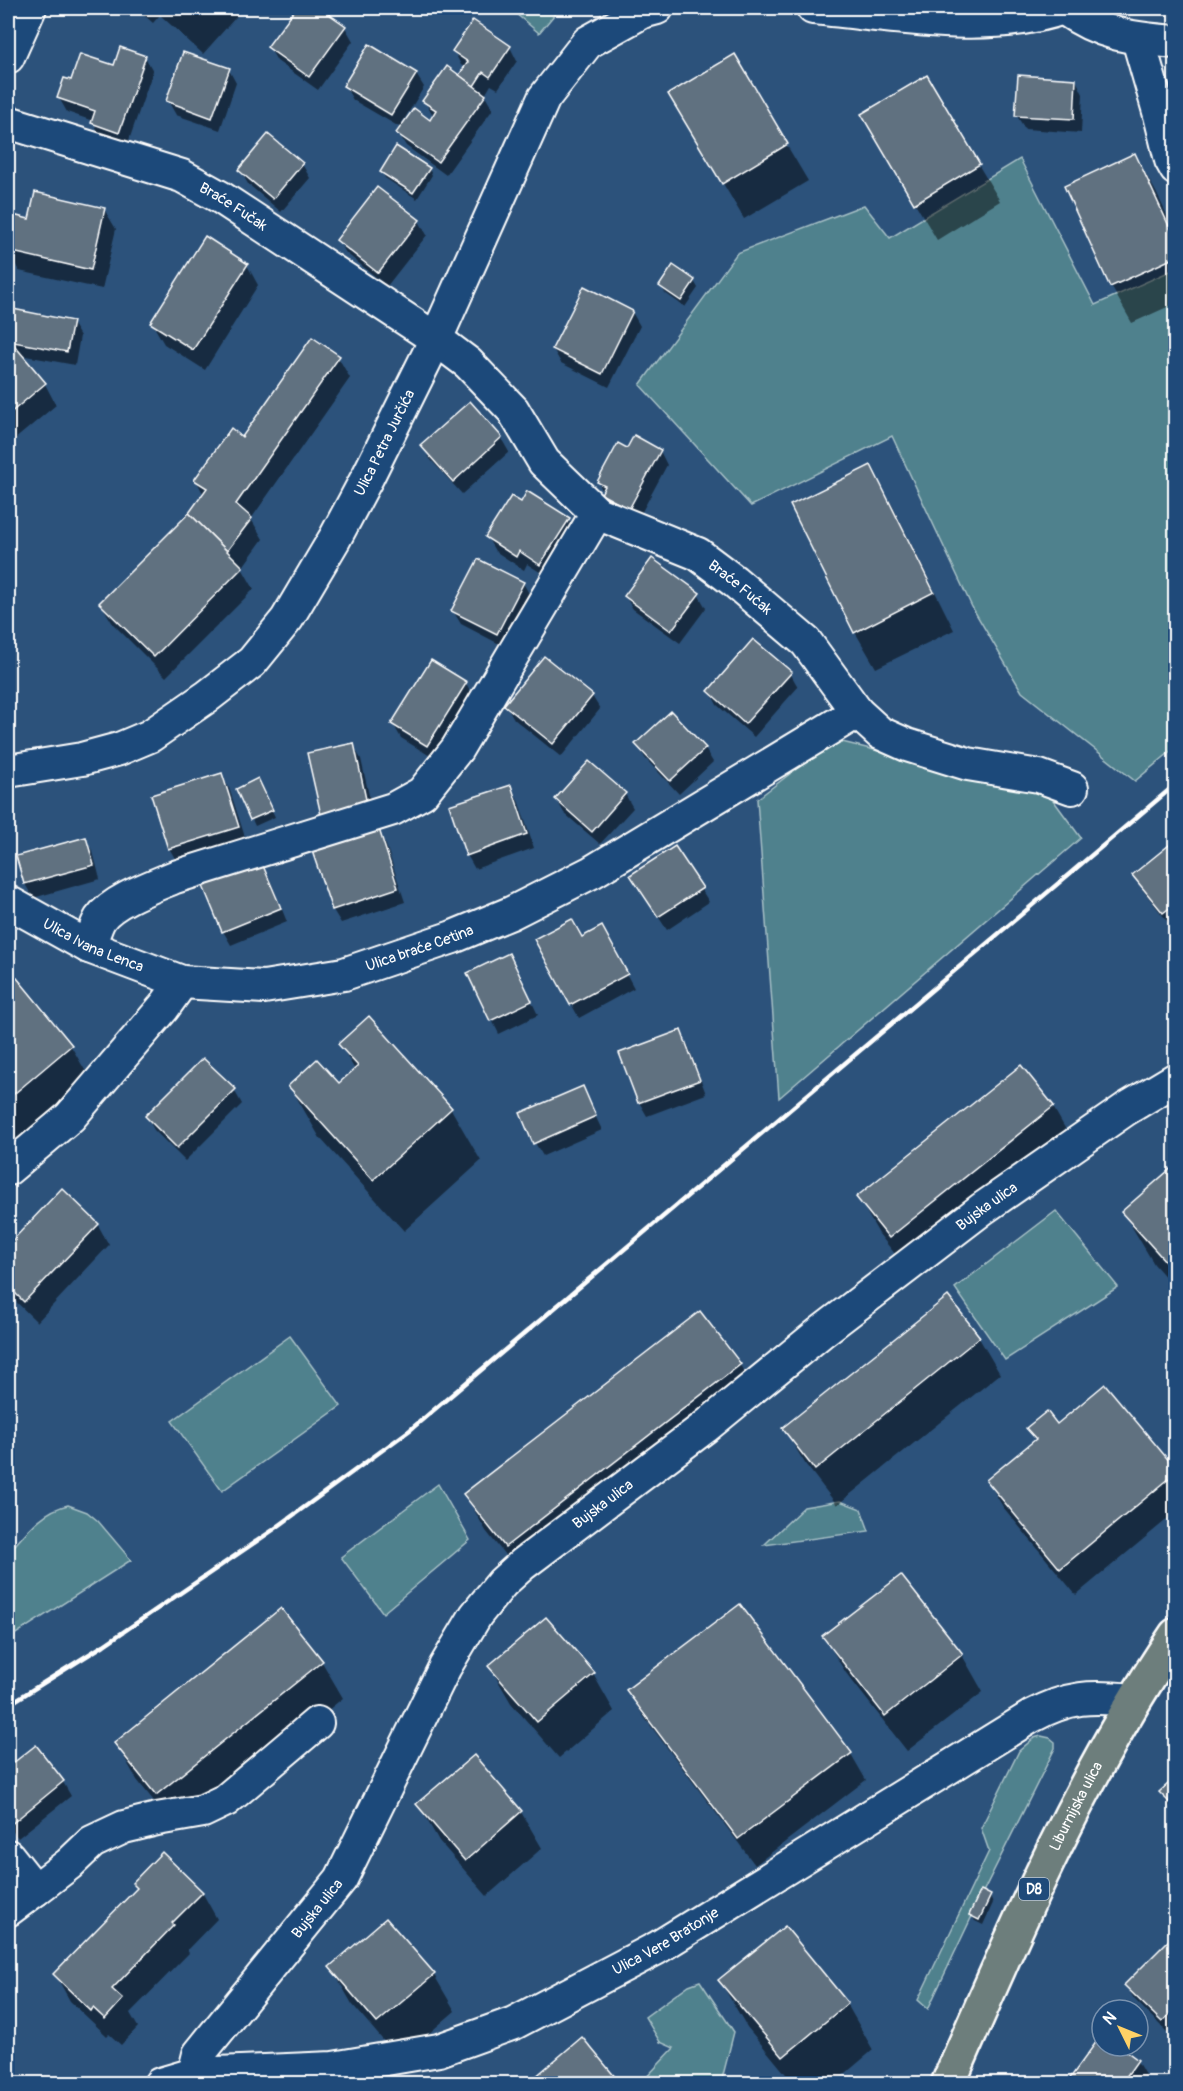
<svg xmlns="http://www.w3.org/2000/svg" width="1183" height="2091" font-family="Pangolin,sans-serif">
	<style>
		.green { fill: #4f818d; stroke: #a7c0c6; stroke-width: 1.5 }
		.shadow { fill: #0007 }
		.building { fill: #607180; stroke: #fff; stroke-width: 1.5 }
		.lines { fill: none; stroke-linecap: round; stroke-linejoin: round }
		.minor-casing { stroke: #fff; stroke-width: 36 }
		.major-casing { stroke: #fff; stroke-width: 38 }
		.minor { stroke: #1f4a7a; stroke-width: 32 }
		.major { stroke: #6d7e7c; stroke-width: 33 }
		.rail { stroke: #fff; stroke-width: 4.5 }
		.labels { text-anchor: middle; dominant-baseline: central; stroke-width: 5; stroke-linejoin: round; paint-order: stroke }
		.shield { fill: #1f4a7a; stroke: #bcc9d7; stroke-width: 1.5 }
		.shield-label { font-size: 14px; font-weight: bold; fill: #fff }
		.street-label { font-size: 15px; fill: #fff; stroke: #1f4a7a }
	</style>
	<rect width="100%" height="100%" fill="#2c527b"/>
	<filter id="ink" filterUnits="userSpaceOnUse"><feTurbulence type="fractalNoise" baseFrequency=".0167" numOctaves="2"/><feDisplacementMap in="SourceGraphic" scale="12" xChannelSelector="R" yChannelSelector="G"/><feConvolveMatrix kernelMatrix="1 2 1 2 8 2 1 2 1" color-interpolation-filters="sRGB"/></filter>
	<g filter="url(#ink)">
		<g class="green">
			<polygon points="509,8 560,8 539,33"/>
			<polygon points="1020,159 1095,305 1175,269 1175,748 1135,781 1022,692 972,607 892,436 751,506 640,385 737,253 864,205 890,238"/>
			<polygon points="834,740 1048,793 1081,838 779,1098 757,799"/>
			<polygon points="1056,1211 1118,1287 1005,1360 955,1288"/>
			<polygon points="290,1336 341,1406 222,1491 172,1421"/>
			<polygon points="438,1484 470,1540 383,1613 341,1557"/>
			<polygon points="840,1501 861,1509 869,1531 764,1545 804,1507"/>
			<path d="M68,1505l19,7 11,9 33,39 -123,79v-86c18,-20 33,-42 60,-48z"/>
			<polygon points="1041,1736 1050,1738 1055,1742 1055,1748 983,1892 981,1891 969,1915 972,1916 928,2009 918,2000 989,1851 981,1828 1019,1751 1034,1738"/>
			<polygon points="700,1981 734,2032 721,2083 641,2083 674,2048 660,2042 645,2017 689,1985"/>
		</g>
		<g class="shadow">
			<polygon points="136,8 244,8 203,54 160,15 153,23"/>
			<polygon points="297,8 318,8 345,27 353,41 318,90 277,61 269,47"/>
			<polygon points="510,47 517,61 498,89 491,85 485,95 493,109 446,175 406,146 398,133 401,128 353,100 345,86 416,74 424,87 402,123 430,122 434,116 424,101 459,77 466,68 461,65 454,51"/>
			<polygon points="734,56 808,181 744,219 692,131"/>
			<polygon points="145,57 153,71 127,146 100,136 93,121 67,112 59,98 72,82"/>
			<polygon points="229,70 236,83 220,130 176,115 168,101"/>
			<polygon points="926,77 1000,201 937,240 884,151"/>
			<polygon points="1076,80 1083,94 1081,133 1025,129 1017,116"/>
			<polygon points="1135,155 1156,192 1176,234 1176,303 1132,323 1111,286"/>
			<polygon points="302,164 310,178 281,212 248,184 240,170"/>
			<polygon points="429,169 432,175 417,199 385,178 382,172"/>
			<polygon points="104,209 116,229 102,289 19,271 8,250 14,217 30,221"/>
			<polygon points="419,221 427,235 387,286 346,253 338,240"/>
			<polygon points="247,265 258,285 205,370 164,344 152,323"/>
			<polygon points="694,281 698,288 685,307 665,293 661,286"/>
			<polygon points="8,310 72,323 80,336 75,365 20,355 45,384 56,405 8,445"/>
			<polygon points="632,312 640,326 609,387 561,363 553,349"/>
			<polygon points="338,357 350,378 251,519 263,539 242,568 254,589 166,677 113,624 101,604 190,514 204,495 196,480"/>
			<polygon points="470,403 501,438 509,452 462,494 430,459 422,445"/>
			<polygon points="628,450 660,451 667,465 637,521 611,507 598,482"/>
			<polygon points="870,467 891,503 954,630 876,668 855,632"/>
			<polygon points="569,520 577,533 548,577 527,564 524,570 495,551 487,537"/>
			<polygon points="523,583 531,597 505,647 461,624 453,611"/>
			<polygon points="698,594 706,608 680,643 633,609 625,596"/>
			<polygon points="790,673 798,687 754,737 717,705 710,691"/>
			<polygon points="466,683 473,696 435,759 401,738 393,724"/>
			<polygon points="592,696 600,709 561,757 514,719 506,705"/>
			<polygon points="637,744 705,749 713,762 679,794 645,758"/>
			<polygon points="353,745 361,759 374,818 330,828"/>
			<polygon points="221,774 229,788 246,840 177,862 169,848"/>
			<polygon points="510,786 518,800 534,848 475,869 467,855"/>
			<polygon points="261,787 275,817 255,826 238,789"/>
			<polygon points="625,794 633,808 600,844 564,813 557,800"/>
			<polygon points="378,831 386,845 405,902 341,923 333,910 314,852"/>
			<polygon points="85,839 93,852 100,879 33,898 25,884 18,857"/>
			<polygon points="1174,843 1176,923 1171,926 1142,889 1134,875"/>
			<polygon points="261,863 269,877 287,922 231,945 223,931"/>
			<polygon points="640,889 701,889 709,902 667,930"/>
			<polygon points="582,938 609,941 634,988 579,1018 536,940"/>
			<polygon points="516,968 538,1015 499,1034 469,974"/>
			<polygon points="8,970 71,1046 101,1098 8,1150"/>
			<polygon points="680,1032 688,1045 706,1094 647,1116 639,1102"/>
			<polygon points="340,1044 451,1109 481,1161 404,1231 320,1138 290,1086 339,1085 355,1070"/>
			<polygon points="1021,1067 1053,1107 1074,1144 911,1274 879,1234 858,1197"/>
			<polygon points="582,1088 602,1130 543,1156 535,1143"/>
			<polygon points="234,1090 242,1104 185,1161 154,1130 147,1117"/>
			<polygon points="1176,1166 1176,1289 1154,1264 1123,1212"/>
			<polygon points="62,1190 98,1225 109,1245 37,1322 8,1294 8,1248"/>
			<polygon points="947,1298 979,1338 1000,1374 837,1505 806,1465 784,1429"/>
			<polygon points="740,1365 761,1401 527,1583 486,1531 465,1494"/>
			<polygon points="1057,1426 1176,1471 1176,1512 1076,1595 1003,1507 988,1481 1036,1441 1028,1429"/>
			<polygon points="901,1577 962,1655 983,1692 907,1751 846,1673 824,1637"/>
			<polygon points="740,1606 851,1754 866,1780 755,1865 644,1717 628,1691"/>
			<polygon points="322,1662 343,1698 178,1831 137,1780 116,1743"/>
			<polygon points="490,1667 593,1674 614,1711 559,1758 511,1703"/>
			<polygon points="35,1747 63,1782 71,1796 18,1838 8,1826 8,1769"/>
			<polygon points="1176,1779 1176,1816 1161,1793"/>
			<polygon points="418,1804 521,1812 542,1848 487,1896 439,1841"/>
			<polygon points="134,1883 202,1892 217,1919 187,1950 189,1953 130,2013 138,2027 121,2045 109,2034 107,2036 70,2001 55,1974 138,1889"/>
			<polygon points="990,1896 993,1903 983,1925 975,1921 971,1915"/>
			<polygon points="1176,1935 1176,2030 1170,2035 1134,1999 1126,1985"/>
			<polygon points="331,1967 434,1975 455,2011 399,2059 352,2004"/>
			<polygon points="720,1981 847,2004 873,2050 833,2084 794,2084 747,2027"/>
			<polygon points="1102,2036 1102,2046 1116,2046 1137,2061 1145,2075 1139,2084 1071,2084"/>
		</g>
		<g class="building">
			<polygon points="296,8 320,8 346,26 309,77 267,47"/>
			<polygon points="473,20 511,46 490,77 483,72 474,86 459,75 468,62 452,51"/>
			<polygon points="369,44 417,73 391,115 343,86"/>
			<polygon points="120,47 146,56 119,133 91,123 95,111 57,98 64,78 71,80 80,54 114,65"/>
			<polygon points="183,52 230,68 212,118 166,101"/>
			<polygon points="735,54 788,144 722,184 668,94"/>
			<polygon points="447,66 486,95 438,162 396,133 414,108 430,120 436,110 422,101"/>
			<polygon points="927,75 980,164 914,204 861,114"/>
			<polygon points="1018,75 1076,79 1074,119 1015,116"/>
			<polygon points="268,134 303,163 273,199 238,170"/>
			<polygon points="396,146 430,168 413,193 380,172"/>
			<polygon points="1135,153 1176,241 1176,257 1110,287 1064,186"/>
			<polygon points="377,187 420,220 378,273 336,240"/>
			<polygon points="35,192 105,208 91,270 8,251 13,215 29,219"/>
			<polygon points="205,236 248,264 193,350 150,323"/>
			<polygon points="673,265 695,280 681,301 659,286"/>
			<polygon points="584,286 633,311 602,374 552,349"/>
			<polygon points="8,308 73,321 67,352 8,341"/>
			<polygon points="312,337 340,356 236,504 252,518 227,551 189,513 207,488 194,480 231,428 242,437"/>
			<polygon points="14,345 46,383 8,415 8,350"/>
			<polygon points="470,401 502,437 453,482 420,445"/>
			<polygon points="634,435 661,450 629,509 601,494 605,486 597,482 618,443 627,448"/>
			<polygon points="871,465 934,592 854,633 790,505"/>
			<polygon points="527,491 570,518 540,565 519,551 516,557 485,537 511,496 521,502"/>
			<polygon points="189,513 243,567 154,657 99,603"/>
			<polygon points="652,558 700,593 671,631 624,596"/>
			<polygon points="478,559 524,582 497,634 451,611"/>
			<polygon points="753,639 792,672 745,724 708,691"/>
			<polygon points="544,656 593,695 553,744 504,705"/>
			<polygon points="431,660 467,682 427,746 391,724"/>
			<polygon points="671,711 706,748 670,781 635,744"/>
			<polygon points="354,743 367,804 321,815 307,753"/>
			<polygon points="589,761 626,793 592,832 555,799"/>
			<polygon points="222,773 239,827 168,849 151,795"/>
			<polygon points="258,778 273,810 250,820 236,789"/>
			<polygon points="511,785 527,834 466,856 449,805"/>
			<polygon points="379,829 398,888 332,910 312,851"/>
			<polygon points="86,837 94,865 24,884 16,856"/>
			<polygon points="1174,841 1176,903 1163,913 1132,875"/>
			<polygon points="675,846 703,888 658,917 630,875"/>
			<polygon points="261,861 281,908 222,932 203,886"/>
			<polygon points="572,919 582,937 602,926 628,974 570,1005 534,939"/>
			<polygon points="509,953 532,1001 490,1021 467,973"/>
			<polygon points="8,967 72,1045 8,1099"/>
			<polygon points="369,1016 452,1108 373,1180 288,1086 317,1059 339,1083 358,1066 338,1044"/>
			<polygon points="681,1030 700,1080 638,1103 619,1053"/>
			<polygon points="203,1058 236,1089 177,1148 145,1116"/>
			<polygon points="1021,1065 1054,1106 889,1238 856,1197"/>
			<polygon points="583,1086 596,1116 533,1144 520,1113"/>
			<polygon points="1176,1164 1176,1273 1121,1212"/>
			<polygon points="62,1188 99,1224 24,1302 8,1286 8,1245"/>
			<polygon points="948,1296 980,1337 815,1470 782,1428"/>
			<polygon points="700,1311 741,1364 505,1547 463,1494"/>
			<polygon points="1105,1384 1176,1469 1176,1473 1060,1569 986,1480 1036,1439 1026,1428 1047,1411 1057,1424"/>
			<polygon points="901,1575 963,1654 885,1716 822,1636"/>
			<polygon points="740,1604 852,1753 738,1839 626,1690"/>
			<polygon points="281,1608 323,1661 156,1795 114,1743"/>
			<polygon points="546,1617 595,1673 537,1722 488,1666"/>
			<polygon points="36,1745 64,1781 9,1826 8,1767"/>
			<polygon points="474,1755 522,1811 465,1861 416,1804"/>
			<polygon points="1176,1777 1176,1809 1159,1792"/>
			<polygon points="162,1852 203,1892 172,1923 174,1925 112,1989 123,1999 105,2019 93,2008 91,2011 53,1974 137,1888 132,1883"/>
			<polygon points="981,1890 991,1895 979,1920 969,1915"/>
			<polygon points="386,1918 435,1974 377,2023 329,1967"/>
			<polygon points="785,1926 848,2003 783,2057 718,1980"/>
			<polygon points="1176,1933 1176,2008 1162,2022 1124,1985"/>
			<polygon points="1102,2034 1102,2046 1119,2046 1138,2060 1121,2084 1072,2084 1068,2081"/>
			<polygon points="582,2037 621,2084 527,2084"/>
		</g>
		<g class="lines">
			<g class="minor-casing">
				<g id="minor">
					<path d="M813,8c77,7 176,27 250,0"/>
					<path d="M1063,8c38,27 67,30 113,34"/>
					<polyline points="1138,39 1160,115 1171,160 1176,169"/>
					<polyline points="8,57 30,8"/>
					<path id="s1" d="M8,122l174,54 38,21 216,142 32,24 45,47 31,52 53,51 101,41 36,27 72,61 51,70 23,21 27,12 61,19 71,12 33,12"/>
					<path id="s2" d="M8,771l74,-12 37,-10 31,-13 58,-40 44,-34 35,-43 48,-81 33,-62 68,-137 108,-241 44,-56 54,-30 15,-4"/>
					<path id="s3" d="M8,902l81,45 93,35 82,5 80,-13 109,-37 58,-24 81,-41 265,-160"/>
					<path d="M89,947c4,-9 6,-20 11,-28 13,-19 54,-33 75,-42l218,-68 29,-16 35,-44 140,-236"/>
					<polyline points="8,1169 70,1117 164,1007 182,982"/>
					<polyline points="8,1856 35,1890 69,1864 92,1842 124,1827 157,1819 203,1811 226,1800 317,1723"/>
					<polyline points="8,1910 35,1890"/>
					<path id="s4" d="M194,2074l5,-20 142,-175 104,-212 31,-52 26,-32 21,-19 182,-137 115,-94 162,-124 144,-100 50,-30"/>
					<path id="s5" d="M160,2084l34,-10 139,-6 106,-18 75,-27 143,-75 375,-232c38,-20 58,-20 100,-16"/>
				</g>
			</g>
			<g class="major-casing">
				<g id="major">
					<path id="s6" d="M948,2084c67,-155 133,-309 228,-449"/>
				</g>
			</g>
			<use href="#minor" class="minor"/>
			<use href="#major" class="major"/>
			<polyline class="rail" points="8,1705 104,1645 273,1530 410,1430 1176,784"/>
		</g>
	</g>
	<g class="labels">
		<rect class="shield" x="1019" y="1878" width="30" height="22" rx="4.5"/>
		<g class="shield-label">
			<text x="1034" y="1889">D8</text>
		</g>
		<g class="street-label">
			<text stroke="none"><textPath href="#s1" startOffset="242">Braće Fučak</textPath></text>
			<text stroke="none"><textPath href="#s2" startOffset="530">Ulica Petra Jurčića</textPath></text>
			<text stroke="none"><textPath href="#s1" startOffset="886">Braće Fućak</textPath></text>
			<text stroke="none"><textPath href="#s3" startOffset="96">Ulica Ivana Lenca</textPath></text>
			<text stroke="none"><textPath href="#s3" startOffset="435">Ulica braće Cetina</textPath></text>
			<text stroke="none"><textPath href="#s4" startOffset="1198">Bujska ulica</textPath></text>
			<text stroke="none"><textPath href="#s4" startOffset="712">Bujska ulica</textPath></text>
			<text stroke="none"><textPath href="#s6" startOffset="306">Liburnijska ulica</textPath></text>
			<text stroke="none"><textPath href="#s4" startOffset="208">Bujska ulica</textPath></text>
			<text stroke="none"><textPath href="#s5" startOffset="534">Ulica Vere Bratonje</textPath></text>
		</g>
	</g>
	<rect width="1183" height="2091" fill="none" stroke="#1f4a7a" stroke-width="30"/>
	<rect x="15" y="15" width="1153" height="2061" fill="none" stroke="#fff" stroke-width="2" filter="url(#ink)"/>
	<g transform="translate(1120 2028) rotate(313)"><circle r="28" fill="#1f4a7a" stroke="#7992af" stroke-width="1.5"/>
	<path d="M0-4.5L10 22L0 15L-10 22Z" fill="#ffd166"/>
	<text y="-9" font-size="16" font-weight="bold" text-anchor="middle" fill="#ffffff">N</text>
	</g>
</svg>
